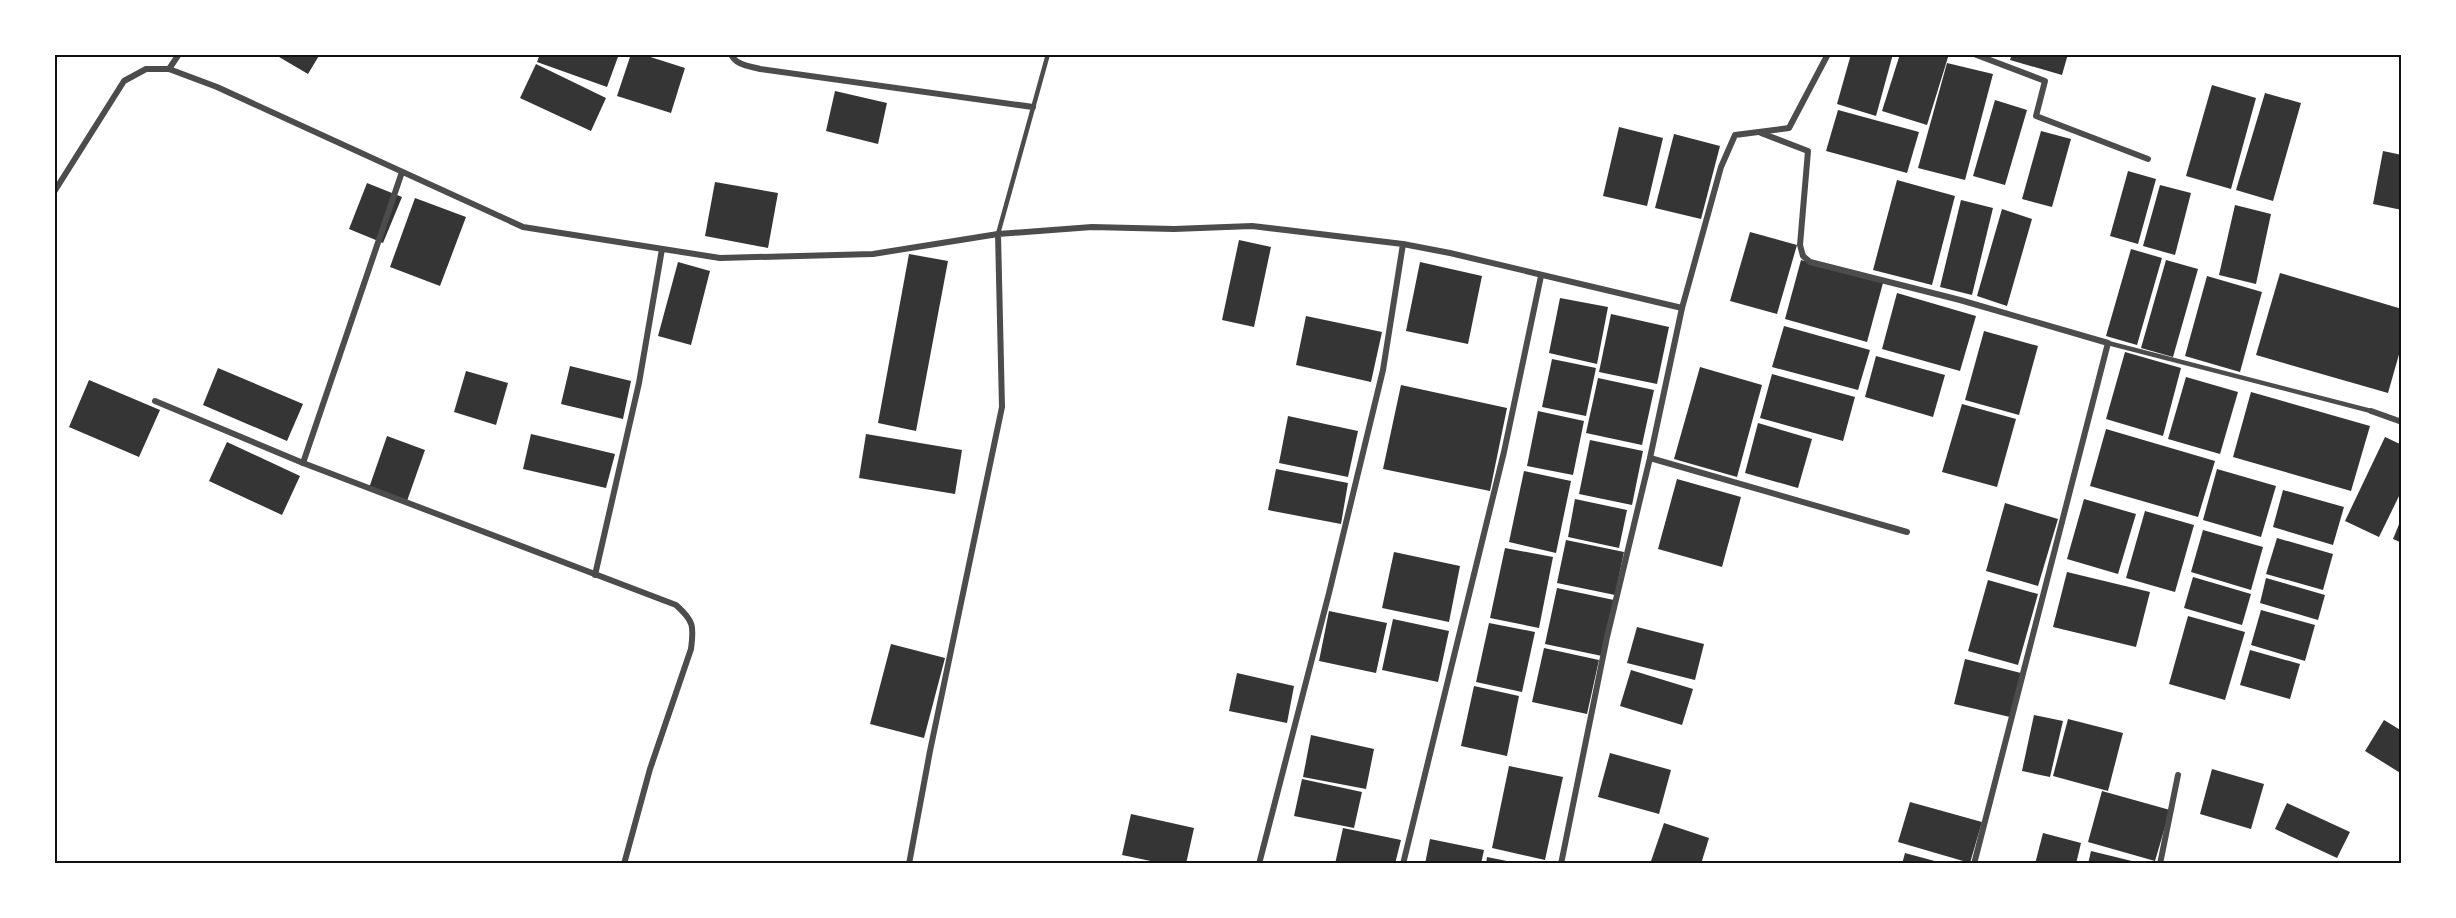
<svg xmlns="http://www.w3.org/2000/svg" width="2456" height="918" font-family="Roboto,sans-serif">
	<style>
		.building { fill: #353535 }
		.lines { fill: none; stroke-linecap: round; stroke-linejoin: round }
		.service { stroke: #4c4c4c; stroke-width: 4.5 }
		.minor { stroke: #4c4c4c; stroke-width: 6 }
		.neatline { fill: none; stroke: #111; stroke-width: 2 }
	</style>
	<rect width="100%" height="100%" fill="#fff"/>
	<g class="building">
		<polygon points="274,54 320,54 308,74"/>
		<polygon points="540,54 619,54 607,87 537,62"/>
		<polygon points="631,54 641,54 685,68 671,113 617,96"/>
		<polygon points="1851,54 1893,54 1876,116 1837,104"/>
		<polygon points="1900,54 1949,54 1927,125 1882,111"/>
		<polygon points="2012,54 2068,54 2062,75 2010,60"/>
		<polygon points="1947,63 1993,74 1965,180 1918,168"/>
		<polygon points="536,64 606,98 591,131 520,98"/>
		<polygon points="2212,85 2256,98 2231,189 2186,176"/>
		<polygon points="835,91 887,103 878,144 826,131"/>
		<polygon points="2265,93 2301,103 2273,201 2236,190"/>
		<polygon points="1995,100 2027,110 2005,185 1973,176"/>
		<polygon points="1838,110 1919,132 1907,173 1826,151"/>
		<polygon points="1619,127 1663,138 1647,206 1603,196"/>
		<polygon points="2041,131 2071,139 2052,207 2022,199"/>
		<polygon points="1674,134 1720,146 1701,219 1655,208"/>
		<polygon points="2383,151 2402,155 2402,210 2373,204"/>
		<polygon points="2128,171 2156,179 2138,244 2110,236"/>
		<polygon points="1897,180 1955,196 1932,285 1873,270"/>
		<polygon points="715,182 778,193 768,248 705,236"/>
		<polygon points="367,183 402,197 383,243 349,229"/>
		<polygon points="2160,185 2191,193 2175,255 2143,246"/>
		<polygon points="415,198 466,217 440,286 390,267"/>
		<polygon points="1961,200 1993,208 1972,295 1940,287"/>
		<polygon points="2235,205 2271,214 2256,284 2219,275"/>
		<polygon points="2002,209 2032,219 2007,306 1977,296"/>
		<polygon points="1750,232 1797,245 1777,314 1730,301"/>
		<polygon points="1239,240 1271,247 1254,327 1222,320"/>
		<polygon points="2131,249 2162,258 2137,345 2106,336"/>
		<polygon points="909,254 948,261 916,431 878,423"/>
		<polygon points="1801,260 1883,283 1867,342 1785,319"/>
		<polygon points="2166,260 2198,269 2173,357 2141,348"/>
		<polygon points="678,262 710,271 691,345 658,336"/>
		<polygon points="1420,262 1482,276 1468,344 1406,331"/>
		<polygon points="2280,273 2402,309 2402,344 2388,393 2256,355"/>
		<polygon points="2207,276 2262,292 2240,372 2185,356"/>
		<polygon points="1897,293 1976,316 1960,371 1882,349"/>
		<polygon points="1560,298 1608,307 1597,364 1549,353"/>
		<polygon points="1611,314 1669,327 1657,384 1599,372"/>
		<polygon points="1306,316 1382,332 1371,382 1296,365"/>
		<polygon points="1784,326 1870,350 1858,390 1772,367"/>
		<polygon points="1984,331 2038,346 2019,415 1965,400"/>
		<polygon points="2125,352 2181,368 2163,436 2106,419"/>
		<polygon points="1876,356 1945,375 1933,417 1865,397"/>
		<polygon points="1552,359 1596,368 1586,416 1542,407"/>
		<polygon points="570,366 631,381 623,419 561,404"/>
		<polygon points="1700,367 1762,385 1737,477 1674,459"/>
		<polygon points="218,368 303,404 287,441 203,405"/>
		<polygon points="466,371 508,383 496,425 454,412"/>
		<polygon points="1772,374 1855,397 1843,441 1760,418"/>
		<polygon points="2186,377 2238,392 2220,454 2168,439"/>
		<polygon points="1598,378 1654,390 1642,445 1586,433"/>
		<polygon points="89,380 160,410 139,457 69,427"/>
		<polygon points="1401,385 1507,408 1490,491 1383,469"/>
		<polygon points="2251,392 2370,426 2351,491 2233,457"/>
		<polygon points="1962,404 2016,419 1997,487 1942,472"/>
		<polygon points="1538,411 1584,421 1573,475 1527,466"/>
		<polygon points="1288,416 1358,431 1348,477 1279,463"/>
		<polygon points="1758,423 1812,439 1798,488 1745,473"/>
		<polygon points="2106,429 2215,461 2198,517 2090,486"/>
		<polygon points="531,434 615,454 606,488 523,469"/>
		<polygon points="866,434 962,450 955,494 859,478"/>
		<polygon points="387,436 425,450 407,501 369,488"/>
		<polygon points="2385,437 2402,445 2402,490 2379,537 2345,521"/>
		<polygon points="1590,440 1643,451 1632,505 1579,494"/>
		<polygon points="227,442 300,476 282,515 209,481"/>
		<polygon points="1276,469 1348,483 1341,524 1268,510"/>
		<polygon points="2217,469 2276,486 2261,537 2203,520"/>
		<polygon points="1524,471 1571,481 1556,553 1509,542"/>
		<polygon points="1677,479 1741,497 1722,567 1658,549"/>
		<polygon points="2283,490 2344,507 2333,545 2273,527"/>
		<polygon points="1575,499 1627,510 1619,548 1568,537"/>
		<polygon points="2084,499 2136,514 2118,574 2067,559"/>
		<polygon points="2005,503 2058,519 2038,586 1986,571"/>
		<polygon points="2145,511 2194,525 2175,592 2126,578"/>
		<polygon points="2402,517 2402,543 2393,539"/>
		<polygon points="2203,530 2263,547 2251,590 2191,572"/>
		<polygon points="2277,538 2333,554 2323,590 2266,574"/>
		<polygon points="1566,540 1624,552 1615,595 1557,583"/>
		<polygon points="1505,548 1553,557 1539,628 1490,618"/>
		<polygon points="1394,552 1460,566 1449,622 1382,608"/>
		<polygon points="2067,572 2150,592 2136,647 2053,627"/>
		<polygon points="2193,577 2251,594 2242,625 2184,608"/>
		<polygon points="2266,578 2325,595 2318,620 2260,603"/>
		<polygon points="1988,580 2038,594 2018,665 1968,651"/>
		<polygon points="1557,588 1614,600 1602,656 1545,644"/>
		<polygon points="2261,610 2315,625 2305,661 2251,645"/>
		<polygon points="1329,611 1387,623 1376,673 1319,661"/>
		<polygon points="2188,616 2245,632 2225,700 2169,684"/>
		<polygon points="1393,619 1449,631 1438,682 1382,670"/>
		<polygon points="1489,623 1535,632 1522,692 1476,682"/>
		<polygon points="1637,627 1704,644 1695,680 1627,663"/>
		<polygon points="891,644 945,658 924,738 870,724"/>
		<polygon points="1544,648 1599,660 1587,714 1532,702"/>
		<polygon points="2250,650 2300,664 2290,699 2240,685"/>
		<polygon points="1965,659 2021,673 2010,717 1954,704"/>
		<polygon points="1631,670 1693,689 1682,725 1620,706"/>
		<polygon points="1237,673 1294,686 1287,723 1229,711"/>
		<polygon points="1474,686 1519,696 1507,756 1461,746"/>
		<polygon points="2034,715 2063,721 2050,777 2022,771"/>
		<polygon points="2068,719 2123,733 2108,791 2053,776"/>
		<polygon points="2384,720 2402,731 2402,774 2365,751"/>
		<polygon points="1311,735 1374,749 1366,789 1303,777"/>
		<polygon points="1610,753 1671,770 1659,814 1598,797"/>
		<polygon points="1509,766 1563,777 1545,860 1492,848"/>
		<polygon points="2212,769 2264,784 2251,829 2200,814"/>
		<polygon points="1302,779 1362,792 1354,828 1294,816"/>
		<polygon points="2102,791 2170,810 2155,861 2088,842"/>
		<polygon points="1910,802 1982,822 1970,863 1898,842"/>
		<polygon points="2287,803 2350,832 2337,858 2275,829"/>
		<polygon points="1131,814 1194,828 1186,864 1165,864 1122,855"/>
		<polygon points="1664,823 1709,838 1701,864 1650,864"/>
		<polygon points="1343,828 1401,840 1395,864 1335,864"/>
		<polygon points="2043,833 2081,843 2076,864 2035,864"/>
		<polygon points="1430,839 1484,850 1481,864 1425,864"/>
		<polygon points="2091,851 2140,863 2140,864 2088,864"/>
		<polygon points="1905,853 1942,863 1942,864 1902,864"/>
		<polygon points="1487,857 1517,863 1517,864 1486,864"/>
	</g>
	<g class="lines">
		<g class="service">
			<polyline points="998,234 1048,54"/>
			<polyline points="2108,343 2371,411"/>
		</g>
		<g class="minor">
			<path d="M731,54c4,11 18,12 29,15l273,38"/>
			<polyline points="1974,54 2045,81 2036,116 2148,159"/>
			<polyline points="169,69 179,54"/>
			<polyline points="1761,133 1808,151 1800,245 1803,256 1810,262 1960,300 2108,343 1974,864"/>
			<polyline points="54,192 124,81 146,69 169,69 217,87 523,227 720,258 873,254 998,234"/>
			<path d="M155,401l148,62 373,142c18,16 18,21 15,44l-41,120 -26,95"/>
			<polyline points="2371,411 2402,422"/>
			<polyline points="1650,458 1907,532"/>
			<polyline points="303,463 402,172"/>
			<polyline points="595,575 639,383 662,249"/>
			<polyline points="909,864 930,751 1002,407 998,234 1092,227 1174,229 1252,226 1403,244 1450,253 1682,308 1721,167 1735,135 1789,128 1828,54"/>
			<polyline points="1259,864 1329,593 1383,370 1403,244"/>
			<polyline points="1403,864 1504,452 1541,276"/>
			<polyline points="1561,864 1607,637 1650,458 1682,308"/>
			<polyline points="2160,864 2178,775"/>
		</g>
	</g>
	<rect width="2456" height="918" fill="none" stroke="#ffffff" stroke-width="111"/>
	<rect x="56" y="56" width="2344" height="806" class="neatline"/>
</svg>
